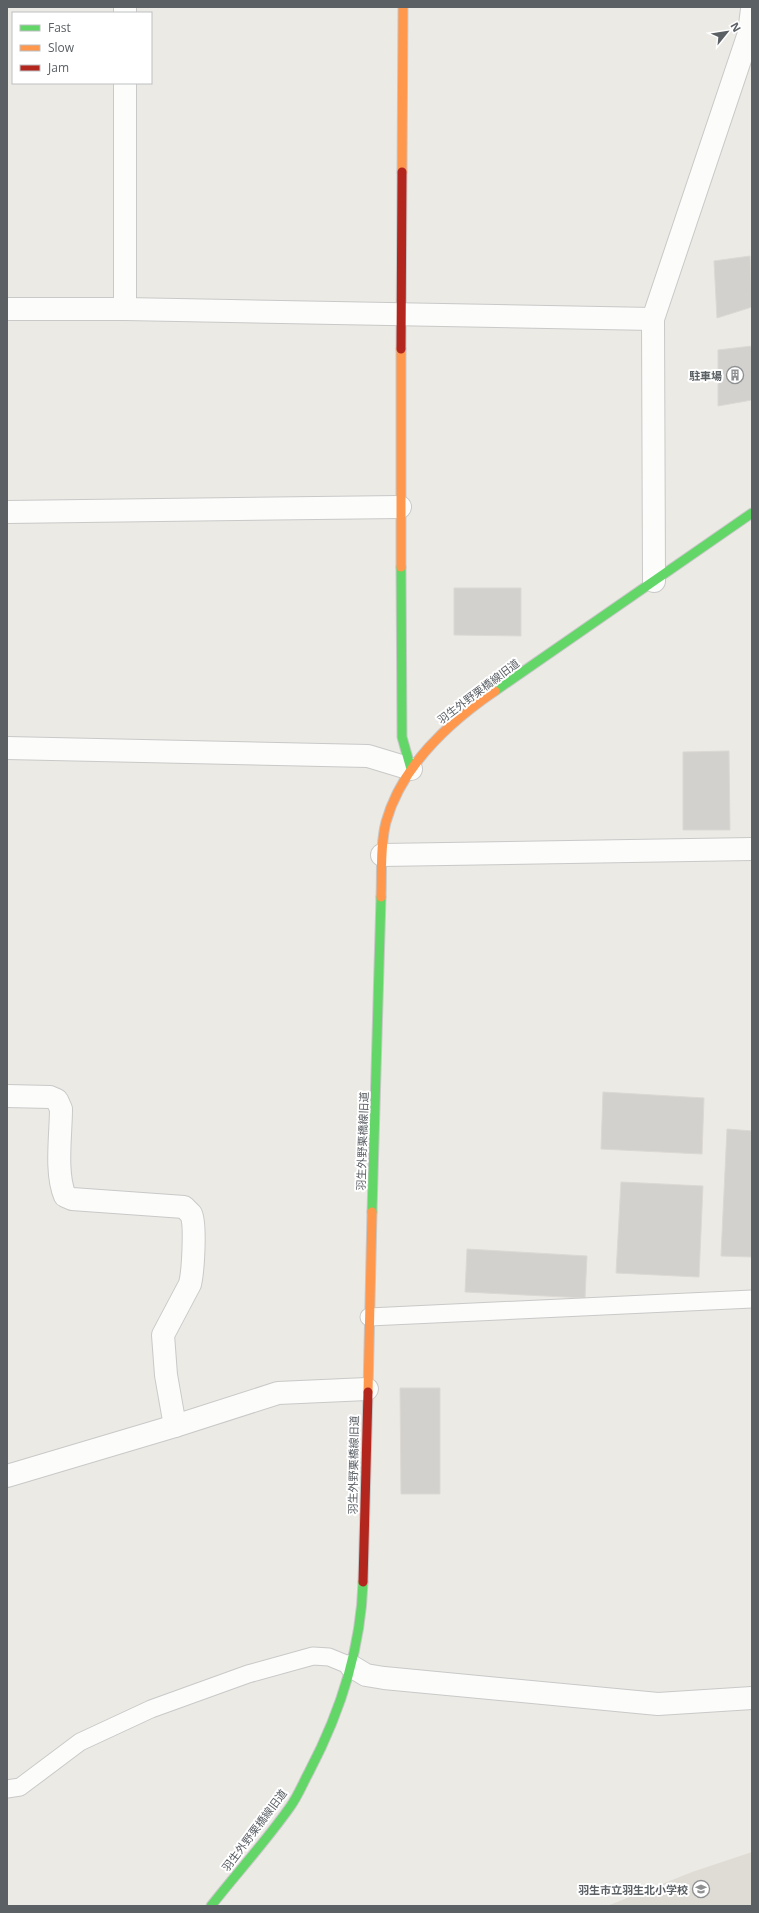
<svg xmlns="http://www.w3.org/2000/svg" width="759" height="1913" font-family="'Open Sans','Noto Sans JP',sans-serif">
	<style>
		.education { fill: #dfdcd5 }
		.building { fill: #d2d1ce; stroke: #dcd9d4 }
		.lines { fill: none; stroke-linecap: round; stroke-linejoin: round }
		.lane-casing { stroke: #c8c9c8; stroke-width: 19 }
		.street-casing { stroke: #c8c9c8; stroke-width: 24 }
		.fast-casing { stroke: #c8c8c8; stroke-width: 11 }
		.slow-casing { stroke: #c8c8c8; stroke-width: 11 }
		.jam-casing { stroke: #c8c8c8; stroke-width: 11 }
		.lane { stroke: #fcfcfb; stroke-width: 17 }
		.street { stroke: #fcfcfb; stroke-width: 22 }
		.fast { stroke: #63d668; stroke-width: 9 }
		.slow { stroke: #ff974d; stroke-width: 9 }
		.jam { stroke: #b3261e; stroke-width: 9 }
		.labels { text-anchor: middle; dominant-baseline: central; stroke-width: 4; stroke-linejoin: round; paint-order: stroke }
		.poi-label { font-size: 11px; font-weight: bold; fill: #5b6065; stroke: #fff; text-anchor: end }
		.street-label { font-size: 11px; fill: #5b6065; stroke: #fff }
	</style>
	<rect width="100%" height="100%" fill="#eceae5"/>
	<polygon class="education" points="752,1852 752,1906 607,1906 692,1872"/>
	<g class="building">
		<polygon points="750,256 752,307 717,318 714,261"/>
		<polygon points="752,346 752,400 718,406 718,350"/>
		<polygon points="454,588 521,588 521,636 454,635"/>
		<polygon points="729,751 730,830 683,830 683,752"/>
		<polygon points="603,1092 704,1098 702,1154 601,1149"/>
		<polygon points="727,1129 752,1131 752,1257 721,1256"/>
		<polygon points="621,1182 703,1186 699,1277 616,1273"/>
		<polygon points="467,1249 587,1256 585,1298 465,1292"/>
		<polygon points="400,1388 440,1388 440,1494 401,1494"/>
	</g>
	<g class="lines">
		<g class="lane-casing">
			<g id="lane">
				<polyline points="369,1317 752,1299"/>
				<polyline points="7,1789 20,1787 80,1742 151,1709 248,1674 313,1656 329,1657 351,1666"/>
			</g>
		</g>
		<g class="street-casing">
			<g id="street">
				<polyline points="125,7 125,13"/>
				<polyline points="125,83 125,309"/>
				<polyline points="7,309 125,309 653,319"/>
				<polyline points="7,512 400,507"/>
				<polyline points="654,581 653,319 749,33 752,9"/>
				<polyline points="7,748 368,756 411,769"/>
				<polyline points="382,855 752,849"/>
				<path d="M7,1096l43,1 7,3 4,9c0,25 -6,64 4,87l7,3 112,8c2,2 5,5 7,7 5,10 2,58 -1,70l-27,51 3,40 9,51"/>
				<polyline points="7,1476 175,1426 278,1393 367,1389"/>
				<polyline points="351,1666 366,1675 384,1678 658,1704 752,1698"/>
			</g>
		</g>
		<g class="fast-casing">
			<g id="fast">
				<polyline points="401,567 402,737 411,769"/>
				<polyline points="495,691 752,513"/>
				<polyline points="372,1212 381,897"/>
				<path d="M211,1906c26,-33 55,-65 79,-99 8,-11 13,-24 19,-35 31,-59 52,-124 54,-190"/>
			</g>
		</g>
		<g class="slow-casing">
			<g id="slow">
				<polyline points="402,172 403,7"/>
				<polyline points="401,567 401,349"/>
				<path d="M381,897c1,-24 -1,-52 5,-75 16,-57 62,-99 109,-131"/>
				<polyline points="368,1392 372,1212"/>
			</g>
		</g>
		<g class="jam-casing">
			<g id="jam">
				<polyline points="401,349 402,172"/>
				<polyline points="363,1582 368,1392"/>
			</g>
		</g>
		<use href="#lane" class="lane"/>
		<use href="#street" class="street"/>
		<use href="#fast" class="fast"/>
		<use href="#slow" class="slow"/>
		<use href="#jam" class="jam"/>
	</g>
	<defs>
		<g id="building-ring" transform="scale(0.9)"><circle r="9.5" fill="#fff" stroke="#8e9092" stroke-width="1.5"/><path d="M-4-6H4V6H1V3H-1V6H-4ZM-2.5-4.3h1.7v1.8h-1.7ZM.8-4.3h1.7v1.8H.8ZM-2.5-1h1.7V.8h-1.7ZM.8-1h1.7V.8H.8Z" fill="#8e9092"/></g>
		<g id="school-ring" transform="scale(0.9)"><circle r="9.5" fill="#fff" stroke="#8e9092" stroke-width="1.5"/><path d="M0-5L7-2L0 1L-7-2ZM-4 1L0 2.5L4 1V4Q0 6-4 4Z" fill="#8e9092"/></g>
	</defs>
	<g fill-rule="evenodd">
		<use href="#building-ring" x="735" y="375"/>
		<use href="#school-ring" x="701" y="1889"/>
	</g>
	<g class="labels">
		<g class="poi-label">
			<text x="722" y="375">駐車場</text>
			<text x="688" y="1889">羽生市立羽生北小学校</text>
		</g>
		<g class="street-label">
			<text transform="translate(478 691) rotate(-37)">羽生外野栗橋線旧道</text>
			<text transform="translate(362 1141) rotate(-88)">羽生外野栗橋線旧道</text>
			<text transform="translate(353 1465) rotate(-89)">羽生外野栗橋線旧道</text>
			<text transform="translate(254 1830) rotate(-53)">羽生外野栗橋線旧道</text>
		</g>
	</g>
	<rect width="759" height="1913" fill="none" stroke="#5b6065" stroke-width="16"/>
	<rect x="12" y="12" width="140" height="72" fill="#ffffff" stroke="#bdbfc1"/>
	<rect x="20" y="25" width="20" height="6" fill="#63d668" stroke="#bdbfc1"/>
	<text x="48" y="32" font-size="12" fill="#5b6065">Fast</text>
	<rect x="20" y="45" width="20" height="6" fill="#ff974d" stroke="#bdbfc1"/>
	<text x="48" y="52" font-size="12" fill="#5b6065">Slow</text>
	<rect x="20" y="65" width="20" height="6" fill="#b3261e" stroke="#bdbfc1"/>
	<text x="48" y="72" font-size="12" fill="#5b6065">Jam</text>
	<g transform="translate(727 32) rotate(60)" stroke="#ffffff" stroke-width="3" paint-order="stroke">
	<path d="M0-3L7 15L0 10L-7 15Z" fill="#5b6065"/>
	<text y="-6" font-size="11" font-weight="bold" text-anchor="middle" fill="#5b6065">N</text>
	</g>
</svg>
